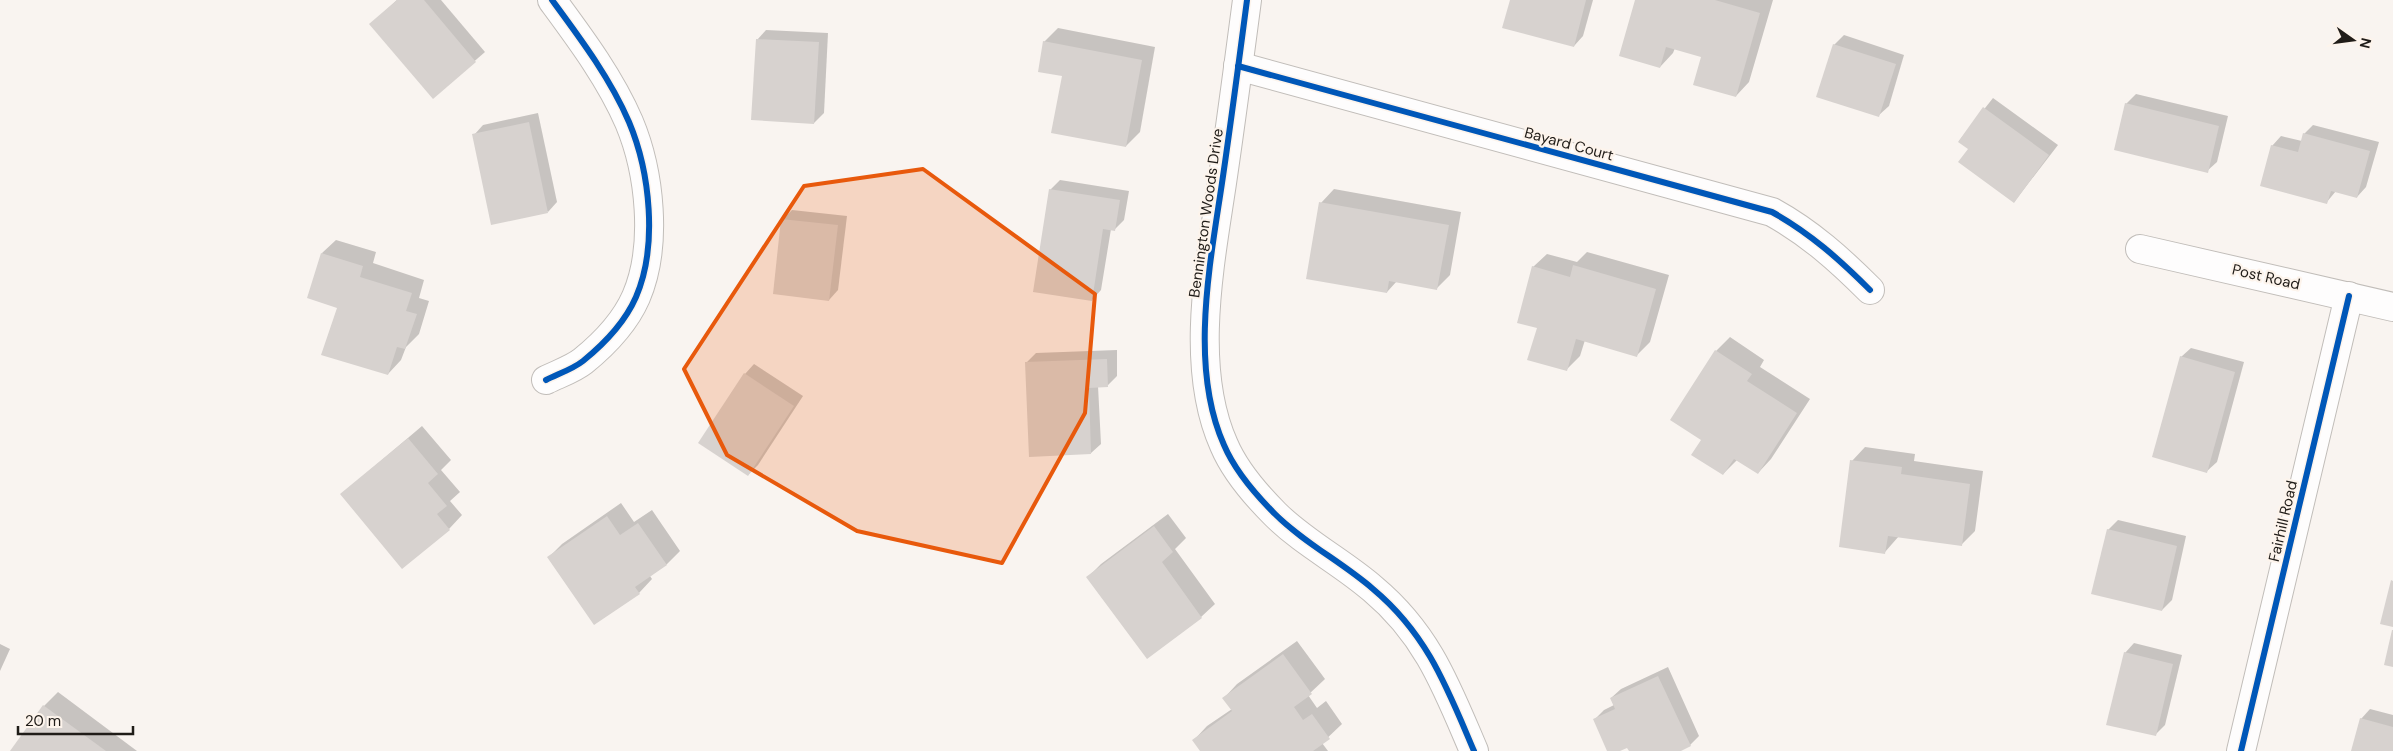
<svg xmlns="http://www.w3.org/2000/svg" width="2393" height="751" font-family="'DM Sans',sans-serif">
	<style>
		.shadow { fill: #0003 }
		.building { fill: #d7d2cf }
		.lines { fill: none; stroke-linecap: round; stroke-linejoin: round }
		.minor-casing { stroke: #c1bdb9; stroke-width: 30 }
		.minor { stroke: #fefdfd; stroke-width: 28 }
		.cycleway-casing { stroke: #fdf4ec; stroke-width: 9 }
		.cycleway { stroke: #0057b8; stroke-width: 6 }
		.marked { fill: #e8590c; fill-opacity: 0.2; stroke: #e8590c; stroke-width: 4; stroke-linejoin: round }
		.labels { text-anchor: middle; dominant-baseline: central; stroke-width: 4.5; stroke-linejoin: round; paint-order: stroke }
		.street-label { font-size: 15px; fill: #201c18; stroke: #fdf4ec }
	</style>
	<rect width="100%" height="100%" fill="#f9f4f0"/>
	<g class="shadow">
		<polygon points="397,0 441,0 485,52 433,97 371,24"/>
		<polygon points="1511,0 1593,0 1583,36 1574,46"/>
		<polygon points="1636,0 1773,0 1749,82 1736,96 1702,56 1675,48 1673,53 1660,67"/>
		<polygon points="1058,28 1155,47 1140,132 1126,146 1063,75 1044,42"/>
		<polygon points="766,30 828,33 824,113 814,123 757,40"/>
		<polygon points="1844,35 1904,55 1889,106 1879,115 1834,45"/>
		<polygon points="2136,94 2228,116 2217,162 2207,171 2126,104"/>
		<polygon points="1993,98 2058,145 2014,202 1970,148 1959,141"/>
		<polygon points="538,113 557,202 548,212 474,135 483,125"/>
		<polygon points="2313,125 2379,142 2366,187 2357,197 2336,191 2326,203 2272,146 2281,136 2302,141 2304,134"/>
		<polygon points="1060,180 1129,191 1124,220 1114,230 1111,229 1101,290 1092,300 1050,190"/>
		<polygon points="1334,189 1461,212 1450,275 1437,288 1397,281 1387,292 1321,203"/>
		<polygon points="792,210 847,216 838,290 829,300 783,219"/>
		<polygon points="336,240 376,252 373,263 424,280 419,298 429,301 419,334 406,347 401,360 388,374 338,307 322,253"/>
		<polygon points="1587,252 1669,275 1650,342 1637,355 1585,340 1580,356 1566,370 1538,327 1533,267 1547,254 1577,262"/>
		<polygon points="1730,337 1764,360 1760,367 1810,399 1771,459 1758,473 1737,460 1723,474 1703,440 1672,419 1716,351"/>
		<polygon points="2191,348 2244,362 2217,462 2207,471 2181,357"/>
		<polygon points="1117,350 1117,376 1108,385 1098,386 1101,444 1091,453 1027,362 1036,353"/>
		<polygon points="754,364 803,396 758,465 748,475 745,374"/>
		<polygon points="422,426 451,460 441,470 460,492 450,501 462,515 449,529 342,494"/>
		<polygon points="1865,447 1915,454 1914,461 1983,471 1975,531 1961,545 1899,536 1885,552 1852,461"/>
		<polygon points="621,503 634,522 652,510 680,551 667,564 650,576 652,579 639,593 549,557 562,544"/>
		<polygon points="1168,514 1186,538 1175,549 1215,604 1201,617 1088,577 1101,564"/>
		<polygon points="2118,520 2186,536 2172,600 2162,610 2108,530"/>
		<polygon points="1297,641 1325,679 1308,695 1317,708 1326,701 1342,724 1322,743 1328,751 1202,751 1194,740 1207,726 1232,709 1224,698 1237,684"/>
		<polygon points="2134,643 2182,655 2165,725 2155,735 2125,653"/>
		<polygon points="0,644 10,649 0,671"/>
		<polygon points="1668,667 1699,736 1690,745 1677,751 1630,751 1628,746 1617,751 1609,751 1595,719 1604,710 1614,705 1611,698 1621,689"/>
		<polygon points="58,692 137,751 11,751 44,706"/>
		<polygon points="2370,709 2393,715 2393,751 2352,751 2361,719"/>
	</g>
	<g class="building">
		<polygon points="397,0 424,0 476,62 433,99 369,24"/>
		<polygon points="1510,0 1586,0 1574,47 1502,28"/>
		<polygon points="1635,0 1715,0 1760,13 1736,97 1693,85 1701,57 1666,47 1660,68 1619,56"/>
		<polygon points="756,39 819,42 814,124 751,120"/>
		<polygon points="1043,41 1142,60 1126,147 1051,133 1062,76 1038,72"/>
		<polygon points="1833,44 1896,64 1879,117 1816,97"/>
		<polygon points="2125,103 2219,126 2208,173 2114,150"/>
		<polygon points="1983,107 2049,155 2014,203 1958,162 1968,149 1958,142"/>
		<polygon points="529,122 548,213 491,225 472,134"/>
		<polygon points="2303,133 2370,151 2357,198 2331,191 2327,204 2260,186 2271,145 2298,152"/>
		<polygon points="1049,189 1120,200 1115,231 1103,229 1092,301 1033,292"/>
		<polygon points="1319,202 1449,225 1437,290 1389,281 1387,293 1306,279"/>
		<polygon points="781,219 838,225 829,301 773,294"/>
		<polygon points="321,253 363,266 360,277 412,293 406,311 417,314 405,349 397,347 388,375 321,355 337,308 307,298"/>
		<polygon points="1573,265 1656,289 1637,357 1576,339 1567,371 1527,360 1537,328 1517,323 1532,266 1570,277"/>
		<polygon points="1715,350 1752,374 1747,381 1797,413 1758,474 1734,459 1723,475 1691,455 1701,440 1670,420"/>
		<polygon points="2180,356 2235,372 2207,473 2152,457"/>
		<polygon points="1107,359 1108,387 1089,388 1091,454 1029,457 1025,362"/>
		<polygon points="744,373 794,406 748,476 698,443"/>
		<polygon points="408,438 438,474 428,483 447,506 437,514 450,530 402,569 340,494"/>
		<polygon points="1850,460 1902,467 1901,474 1970,484 1962,546 1888,536 1885,554 1839,547"/>
		<polygon points="607,516 620,535 638,523 667,565 635,587 640,594 594,625 547,557"/>
		<polygon points="1154,526 1173,552 1162,562 1202,618 1147,659 1086,577"/>
		<polygon points="2107,529 2177,546 2162,611 2091,594"/>
		<polygon points="2391,580 2393,581 2393,627 2380,624"/>
		<polygon points="2392,630 2393,630 2393,667 2384,665"/>
		<polygon points="2124,652 2173,664 2156,736 2106,725"/>
		<polygon points="1283,654 1312,694 1294,707 1303,720 1312,714 1330,739 1313,751 1200,751 1192,740 1232,711 1222,698"/>
		<polygon points="1658,676 1691,746 1681,751 1629,751 1627,748 1620,751 1607,751 1593,719 1615,709 1610,698"/>
		<polygon points="43,705 106,751 10,751"/>
		<polygon points="2360,718 2393,727 2393,751 2351,751"/>
	</g>
	<g class="lines">
		<g class="minor-casing">
			<g id="minor">
				<path d="M1247,0c-8,61 -16,122 -25,183 -12,81 -33,184 2,262 11,26 31,49 51,69 29,29 67,48 98,75 55,46 74,99 101,162"/>
				<path d="M1238,66l534,146c38,21 68,48 98,78"/>
				<polyline points="2140,249 2393,307"/>
				<path d="M546,380c12,-6 27,-11 37,-19 21,-17 42,-39 53,-64 22,-51 14,-125 -7,-175 -19,-44 -49,-84 -77,-122"/>
				<polyline points="2241,751 2349,296"/>
			</g>
		</g>
		<use href="#minor" class="minor"/>
		<g class="cycleway-casing">
			<g id="cycleway">
				<path d="M1247,0c-8,61 -16,122 -25,183 -12,81 -33,184 2,262 11,26 31,49 51,69 29,29 67,48 98,75 55,46 74,99 101,162"/>
				<path d="M1238,66l534,146c38,21 68,48 98,78"/>
				<path d="M546,380c12,-6 27,-11 37,-19 21,-17 42,-39 53,-64 22,-51 14,-125 -7,-175 -19,-44 -49,-84 -77,-122"/>
				<polyline points="2241,751 2349,296"/>
			</g>
		</g>
		<use href="#cycleway" class="cycleway"/>
	</g>
	<path class="marked" d="M923,169l172,125 -10,119 -83,150 -145,-32 -130,-76 -43,-86 120,-183z"/>
	<g class="labels">
		<g class="street-label">
			<text transform="translate(1569 144) rotate(15)">Bayard Court</text>
			<text transform="translate(1206 213) rotate(-82)">Bennington Woods Drive</text>
			<text transform="translate(2266 277) rotate(13)">Post Road</text>
			<text transform="translate(2283 521) rotate(-77)">Fairhill Road</text>
		</g>
	</g>
	<g transform="translate(2353 40) rotate(104)" stroke="#fdf4ec" stroke-width="4" paint-order="stroke">
	<path d="M0-4L9 19L0 12L-9 19Z" fill="#201c18"/>
	<text y="-8" font-size="14" font-weight="bold" text-anchor="middle" fill="#201c18">N</text>
	</g>
	<path d="M18 726v8h115v-8" fill="none" stroke="#201c18" stroke-width="2.5"/>
	<text x="25" y="726" font-size="15" fill="#201c18" stroke="#fdf4ec" stroke-width="4" paint-order="stroke">20 m</text>
</svg>
